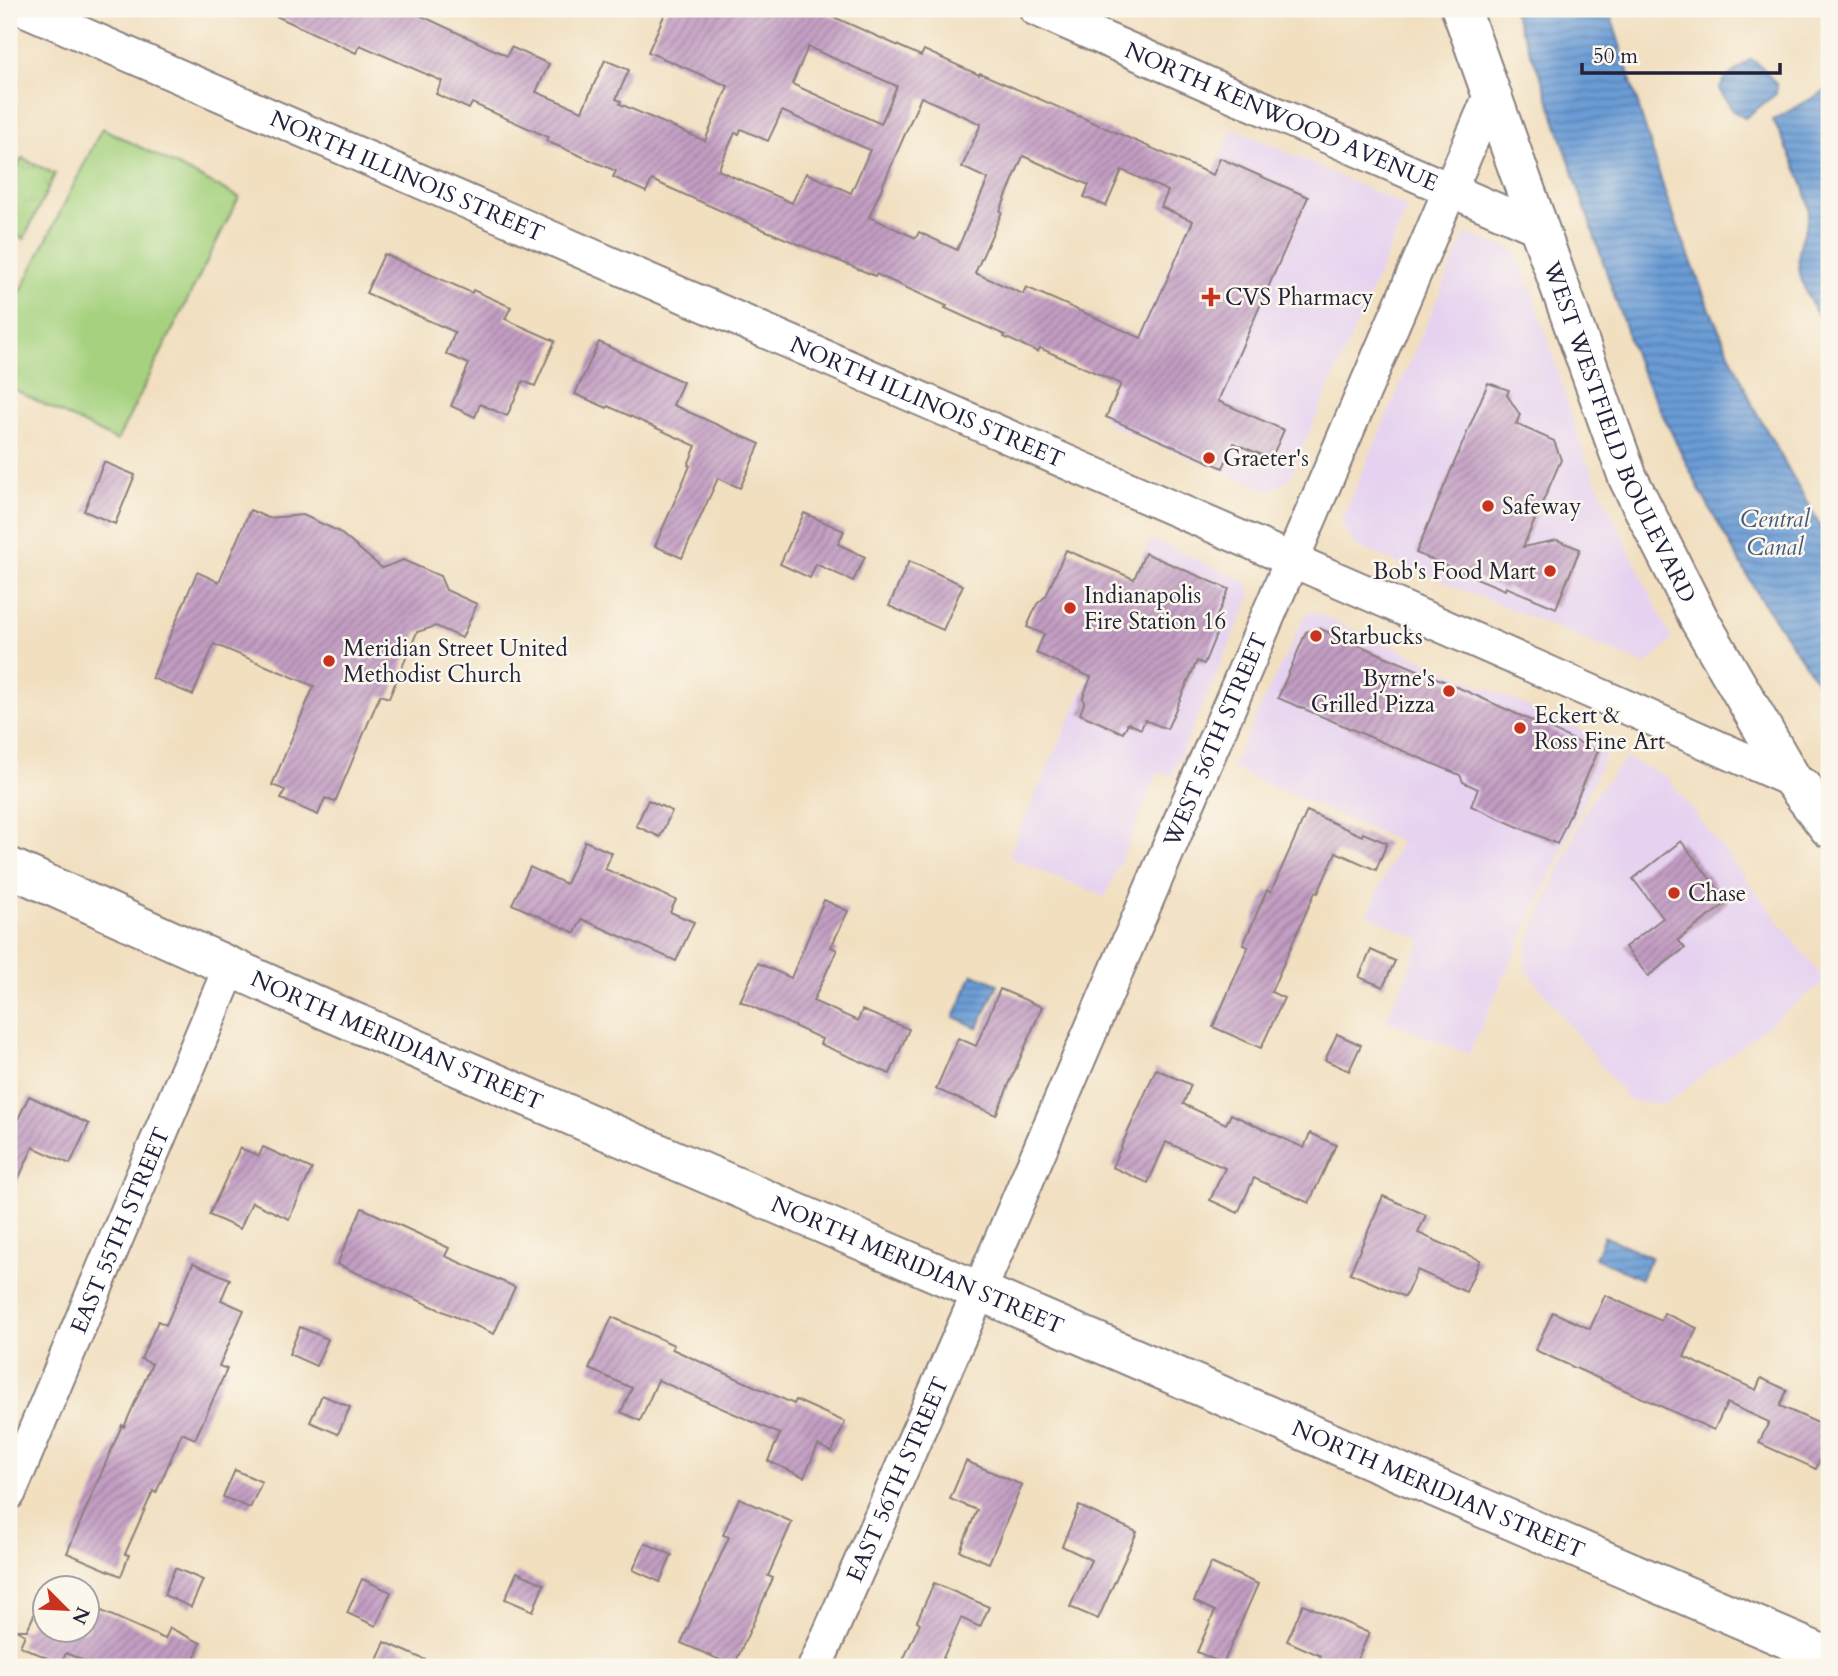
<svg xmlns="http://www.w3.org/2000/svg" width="1838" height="1676" font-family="Cardo,serif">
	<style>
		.built { fill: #e6d2f0 }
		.park { fill: url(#park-tufts); stroke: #647a5d; stroke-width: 2 }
		.pitch { fill: #a6d27f; stroke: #647a5d; stroke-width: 2 }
		.water { fill: url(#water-rules); stroke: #465f88; stroke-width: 2 }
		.building { fill: url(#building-hatch); fill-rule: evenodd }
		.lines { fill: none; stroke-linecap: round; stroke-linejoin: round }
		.minor-casing { stroke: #8a807e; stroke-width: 37 }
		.major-casing { stroke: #8a807e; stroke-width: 42 }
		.minor { stroke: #fff; stroke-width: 33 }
		.major { stroke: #fff; stroke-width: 38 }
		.poi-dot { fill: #c8321e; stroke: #fbf7ec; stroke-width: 2.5 }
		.labels { text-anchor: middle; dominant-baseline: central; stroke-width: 5; stroke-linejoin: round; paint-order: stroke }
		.street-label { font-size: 23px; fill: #22223b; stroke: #fbf7ec }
		.poi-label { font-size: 23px; fill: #22223b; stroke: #fbf7ec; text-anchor: start }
		.water-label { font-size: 24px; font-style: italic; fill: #425980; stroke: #fbf7ec }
	</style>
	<defs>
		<pattern id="park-tufts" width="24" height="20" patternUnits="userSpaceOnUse" patternTransform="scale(1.75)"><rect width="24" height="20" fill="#a6d27f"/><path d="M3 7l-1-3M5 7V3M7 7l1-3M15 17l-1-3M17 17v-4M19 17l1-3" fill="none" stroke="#8fb46f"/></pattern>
		<pattern id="water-rules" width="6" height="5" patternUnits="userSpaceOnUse" patternTransform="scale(1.75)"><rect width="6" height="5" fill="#6a9cd5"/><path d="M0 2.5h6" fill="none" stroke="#577fae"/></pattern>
		<pattern id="building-hatch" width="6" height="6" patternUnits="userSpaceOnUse" patternTransform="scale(1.75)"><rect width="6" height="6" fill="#c39dc3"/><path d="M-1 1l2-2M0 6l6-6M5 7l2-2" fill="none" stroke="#9e80a0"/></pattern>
	</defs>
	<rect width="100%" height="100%" fill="#fbf7ec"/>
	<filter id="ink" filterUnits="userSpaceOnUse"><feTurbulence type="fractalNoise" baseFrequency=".0143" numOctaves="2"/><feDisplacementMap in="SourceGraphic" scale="14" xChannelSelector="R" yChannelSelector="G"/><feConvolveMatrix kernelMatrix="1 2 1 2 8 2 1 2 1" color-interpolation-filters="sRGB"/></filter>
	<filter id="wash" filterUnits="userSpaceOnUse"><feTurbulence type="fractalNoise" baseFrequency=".00686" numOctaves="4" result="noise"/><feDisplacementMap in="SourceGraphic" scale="28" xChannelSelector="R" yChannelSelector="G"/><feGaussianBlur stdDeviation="1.57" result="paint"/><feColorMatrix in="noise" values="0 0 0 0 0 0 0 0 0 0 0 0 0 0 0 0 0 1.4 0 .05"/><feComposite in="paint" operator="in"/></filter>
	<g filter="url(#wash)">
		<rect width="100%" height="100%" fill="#f1dfc0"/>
		<g class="built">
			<polygon points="1233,128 1408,207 1289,479 1270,491 1108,424 1102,415"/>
			<polygon points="1466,233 1516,251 1534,296 1585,457 1672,640 1646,665 1354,545 1341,521"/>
			<polygon points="1154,540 1248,583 1251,596 1171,776 1158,773 1105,897 1008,857 1148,545"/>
			<polygon points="1314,612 1611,743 1469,1054 1386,1020 1422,940 1368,915 1400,842 1231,768 1305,615"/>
			<polygon points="1626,758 1666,776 1825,981 1666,1104 1629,1101 1525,968 1527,944 1590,801"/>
		</g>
		<polygon class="park" points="22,158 55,174 24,239 9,232 9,185"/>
		<polygon class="pitch" points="102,128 239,197 117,441 9,387 9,315"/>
		<g class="water">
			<polygon points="1512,9 1609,9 1666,196 1708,305 1753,406 1829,541 1829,699 1760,598 1700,491 1636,360 1541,77"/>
			<polygon points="1751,59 1761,66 1777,85 1776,94 1745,118 1733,111 1719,89 1725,79"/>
			<path d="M1829,89v247c-14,-27 -34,-54 -30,-85 2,-14 10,-26 10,-41 -1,-25 -25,-67 -36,-90z"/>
			<polygon points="973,974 998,984 978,1028 954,1017"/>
			<polygon points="1604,1236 1651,1257 1641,1279 1595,1258"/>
		</g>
		<g id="blocks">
			<g class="building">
				<path d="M261,9h146l100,47 4,-9 38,17 -13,28 46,19 23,-51 24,10 -13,29 5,2 -1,3 85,37 23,-55 -80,-34 19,-43h149l105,47 3,-6 55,25 1,-2 233,102 7,-17 88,39 -90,204 66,29 -13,29 -37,-16 -11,25 -117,-51 15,-33 -81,-36 -2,4 -34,-15 1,-2 -60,-27 2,-2 -71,-32 -1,2 -113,-47 -110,-49 -6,12 -33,-15 3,-6 -70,-30 2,-4 -76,-34 -3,6 -33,-15 6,-13 -82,-36 -4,8zM808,47l89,39 -16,38 -89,-40zM921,97l60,27 -19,43 26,12 -31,71 -38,-18 -3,6 -47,-21zM782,111l88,39 -19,43 -45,-20 -14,30 -74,-33 17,-37 4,1 2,-5 27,12zM1023,156l66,29 -5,12 22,9 16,-36 46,21 -7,16 32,14 -52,117 -115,-51 -3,7 -48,-21 27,-61 -2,-1z"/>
				<polygon points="384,254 472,293 473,290 511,307 505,319 555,341 535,386 523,381 507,416 480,404 475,417 451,406 469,364 446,354 455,332 366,293"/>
				<polygon points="599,342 683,382 673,405 760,444 740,488 718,478 682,558 655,546 690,466 688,465 696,446 608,406 607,408 575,394"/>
				<polygon points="1488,383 1509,390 1507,395 1520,415 1516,424 1554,441 1561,460 1523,547 1557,540 1580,549 1556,608 1506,587 1505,590 1416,553"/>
				<polygon points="104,462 135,475 115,524 84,511"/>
				<polygon points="250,510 268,518 303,515 338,531 382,568 403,560 440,576 446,590 477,604 462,638 436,626 417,632 389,698 380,695 335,802 325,798 318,815 281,799 285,790 272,785 314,686 214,644 193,695 152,678 197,572 219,582"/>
				<polygon points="804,513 844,531 838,544 865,557 853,581 816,564 810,578 780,564"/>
				<polygon points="1066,550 1134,579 1145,553 1229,589 1212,627 1218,630 1204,664 1197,661 1167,729 1145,720 1141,729 1128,723 1123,733 1080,714 1084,704 1083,697 1091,677 1036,653 1044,634 1027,627 1037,604 1046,596"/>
				<polygon points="909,561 963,585 943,630 889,606"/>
				<polygon points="1318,628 1446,682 1598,751 1557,844 1471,806 1478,789 1463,782 1460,775 1278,698 1306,632"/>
				<polygon points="648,800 672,811 660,837 636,826"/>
				<polygon points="1307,811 1362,836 1363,833 1387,843 1376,870 1336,852 1318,893 1315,892 1271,992 1284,998 1261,1048 1213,1027 1248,947 1243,945 1267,890 1271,892"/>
				<polygon points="585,841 612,853 605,869 676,900 670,912 694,922 676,961 582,919 575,933 512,904 530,867 566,884"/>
				<polygon points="1681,841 1728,902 1678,940 1685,948 1648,976 1625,947 1663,918 1633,879"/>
				<polygon points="824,900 848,911 831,947 837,950 813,1001 858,1021 862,1010 909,1029 890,1074 820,1044 822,1039 740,1001 758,963 791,978"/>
				<polygon points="1371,950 1395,961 1383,987 1359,977"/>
				<polygon points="1000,989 1042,1007 996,1115 936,1089 958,1038 976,1046"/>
				<polygon points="1337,1034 1361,1045 1349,1071 1325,1060"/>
				<polygon points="1156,1069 1191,1085 1183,1104 1226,1124 1231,1114 1304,1148 1310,1133 1336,1145 1309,1203 1254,1178 1238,1213 1210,1200 1225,1168 1166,1142 1148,1183 1112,1167"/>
				<polygon points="29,1096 89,1124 70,1164 33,1147 9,1199 9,1138"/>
				<polygon points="263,1147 312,1169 289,1219 252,1202 240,1229 209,1215 240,1148 259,1156"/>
				<polygon points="1383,1196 1426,1215 1418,1233 1480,1260 1466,1292 1417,1270 1405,1297 1350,1273"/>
				<polygon points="362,1208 449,1248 445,1256 515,1287 494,1334 337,1264"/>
				<polygon points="193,1263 230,1279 221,1300 244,1310 219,1366 227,1369 216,1393 195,1439 182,1433 156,1493 153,1491 125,1554 129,1555 121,1576 67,1553 122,1425 124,1427 152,1364 141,1359 158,1321 166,1325"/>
				<polygon points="1605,1295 1661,1321 1664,1313 1697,1328 1684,1357 1756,1390 1761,1378 1787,1390 1780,1406 1829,1428 1829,1439 1816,1469 1759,1443 1769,1422 1727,1403 1714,1430 1535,1350 1553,1312 1590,1329"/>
				<polygon points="612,1317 674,1345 672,1349 794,1404 796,1400 845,1422 832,1452 818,1445 804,1477 768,1461 780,1434 658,1380 640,1421 621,1412 632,1388 589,1369"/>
				<polygon points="300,1327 328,1339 316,1366 289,1354"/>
				<polygon points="322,1395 350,1407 338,1434 310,1422"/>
				<polygon points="966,1461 1022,1485 989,1563 960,1551 977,1510 950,1499"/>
				<polygon points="235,1470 262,1482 250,1508 223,1497"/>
				<polygon points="739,1498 792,1522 768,1576 773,1578 734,1666 681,1643 729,1537 723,1535"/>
				<polygon points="1079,1506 1137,1532 1098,1619 1070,1607 1091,1560 1062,1546"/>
				<polygon points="645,1543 672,1555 660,1582 633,1570"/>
				<polygon points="1211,1563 1258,1584 1223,1664 1197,1652 1215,1611 1194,1601"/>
				<polygon points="175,1568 203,1580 191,1607 164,1595"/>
				<polygon points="517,1572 544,1584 533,1611 505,1599"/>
				<polygon points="362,1579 391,1592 376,1626 347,1613"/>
				<polygon points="934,1583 989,1607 980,1627 961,1618 939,1667 900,1667 920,1623 917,1621"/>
				<polygon points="46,1589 46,1630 88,1630 88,1605 165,1639 170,1628 201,1643 190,1667 98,1667 66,1653 61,1664 20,1646 25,1635 16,1630 27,1630"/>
				<polygon points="1303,1604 1369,1633 1354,1667 1316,1667 1321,1656 1287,1641"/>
				<polygon points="385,1642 441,1667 374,1667"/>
			</g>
		</g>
	</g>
	<g filter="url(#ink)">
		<use href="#blocks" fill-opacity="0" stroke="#8a807e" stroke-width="2"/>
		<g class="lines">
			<g class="minor-casing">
				<g id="minor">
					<path id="s1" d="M24,9l1344,584 437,193"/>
					<path id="s2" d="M1036,9l504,220"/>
					<path id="s3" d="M9,1493l221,-525"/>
					<path id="s4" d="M815,1667l164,-375 512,-1198"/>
				</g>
			</g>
			<g class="major-casing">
				<g id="major">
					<path id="s5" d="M1461,9l167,469 71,141 94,162 36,47"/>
					<path id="s6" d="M9,867l317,143 1503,647"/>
				</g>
			</g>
			<use href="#minor" class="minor"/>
			<use href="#major" class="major"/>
		</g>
	</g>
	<g class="poi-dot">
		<path d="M1207.5 286.5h7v7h7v7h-7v7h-7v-7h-7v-7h7z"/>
		<circle cx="1209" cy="458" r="7"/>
		<circle cx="1488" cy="506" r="7"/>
		<circle cx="1550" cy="571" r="7"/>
		<circle cx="1070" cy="608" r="7"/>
		<circle cx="1316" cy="636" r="7"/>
		<circle cx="329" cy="661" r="7"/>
		<circle cx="1449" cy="691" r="7"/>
		<circle cx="1520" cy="728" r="7"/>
		<circle cx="1674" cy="893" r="7"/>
	</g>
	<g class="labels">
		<g class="street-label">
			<text stroke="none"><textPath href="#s2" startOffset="268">NORTH KENWOOD AVENUE</textPath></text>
			<text stroke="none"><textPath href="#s1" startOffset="418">NORTH ILLINOIS STREET</textPath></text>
			<text stroke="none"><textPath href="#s1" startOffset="985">NORTH ILLINOIS STREET</textPath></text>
			<text stroke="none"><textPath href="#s5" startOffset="452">WEST WESTFIELD BOULEVARD</textPath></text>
			<text stroke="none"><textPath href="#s4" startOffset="1010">WEST 56TH STREET</textPath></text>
			<text stroke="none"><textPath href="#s6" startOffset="425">NORTH MERIDIAN STREET</textPath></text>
			<text stroke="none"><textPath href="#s3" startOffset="285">EAST 55TH STREET</textPath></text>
			<text stroke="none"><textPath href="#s6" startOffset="992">NORTH MERIDIAN STREET</textPath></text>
			<text stroke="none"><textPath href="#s4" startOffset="205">EAST 56TH STREET</textPath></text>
			<text stroke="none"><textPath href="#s6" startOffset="1559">NORTH MERIDIAN STREET</textPath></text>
		</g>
		<g class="poi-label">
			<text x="1225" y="297">CVS Pharmacy</text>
			<text x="1223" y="458">Graeter's</text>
			<text x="1502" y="506">Safeway</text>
			<text x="1536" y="571" text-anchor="end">Bob's Food Mart</text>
			<text x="1084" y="595">Indianapolis<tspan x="1084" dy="26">Fire Station 16</tspan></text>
			<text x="1330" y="636">Starbucks</text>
			<text x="343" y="648">Meridian Street United<tspan x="343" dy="26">Methodist Church</tspan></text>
			<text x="1435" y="678" text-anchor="end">Byrne's<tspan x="1435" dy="26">Grilled Pizza</tspan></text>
			<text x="1534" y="715">Eckert &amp;<tspan x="1534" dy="26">Ross Fine Art</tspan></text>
			<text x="1688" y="893">Chase</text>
		</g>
		<g class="water-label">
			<text x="1775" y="519">Central<tspan x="1775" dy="28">Canal</tspan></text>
		</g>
	</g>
	<rect width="1838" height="1676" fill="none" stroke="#fbf7ec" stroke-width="35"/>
	<g transform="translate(66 1609) rotate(114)"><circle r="33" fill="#fbf7ec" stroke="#a4a2a5" stroke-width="2"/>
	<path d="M0-5L12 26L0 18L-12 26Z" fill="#c8321e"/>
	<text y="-10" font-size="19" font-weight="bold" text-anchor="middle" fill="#22223b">N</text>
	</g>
	<path d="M1582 63v10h198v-10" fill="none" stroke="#22223b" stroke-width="3.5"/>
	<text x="1593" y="63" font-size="21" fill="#22223b" stroke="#fbf7ec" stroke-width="5" paint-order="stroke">50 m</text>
</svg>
